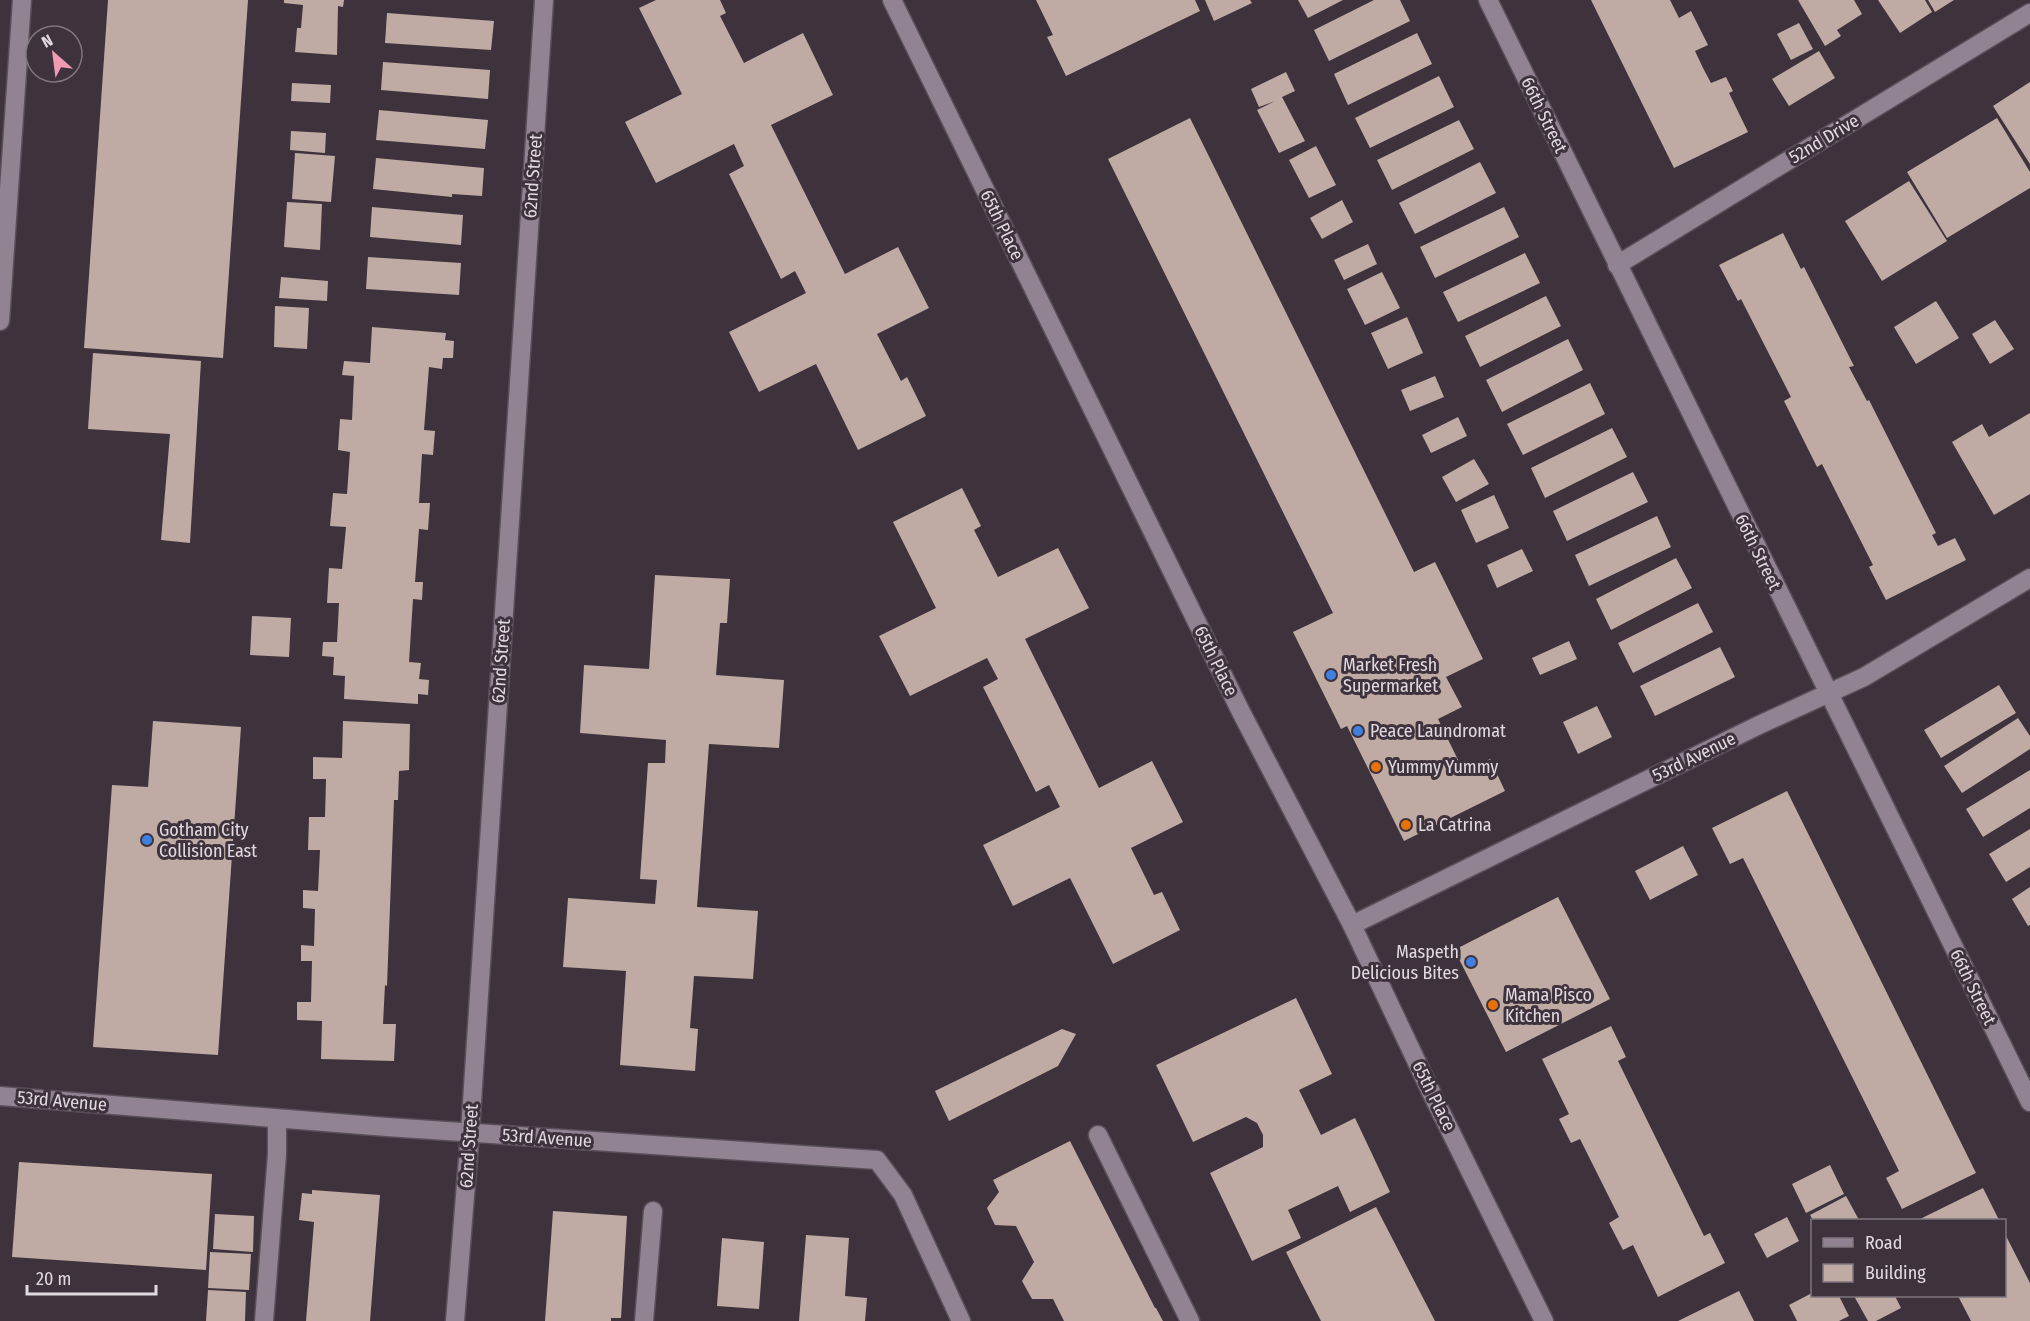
<svg xmlns="http://www.w3.org/2000/svg" width="2030" height="1321" font-family="'Fira Sans Condensed',sans-serif">
	<style>
		.building { fill: #bfaba3 }
		.lines { fill: none; stroke-linecap: round; stroke-linejoin: round }
		.lane-casing { stroke: #594f59; stroke-width: 21 }
		.street-casing { stroke: #594f59; stroke-width: 21 }
		.secondary-casing { stroke: #594f59; stroke-width: 21 }
		.lane { stroke: #918391; stroke-width: 18 }
		.street { stroke: #918391; stroke-width: 18 }
		.secondary { stroke: #918391; stroke-width: 18 }
		.shop-dot { fill: #3f7fe0; stroke: #3e323d; stroke-width: 2 }
		.food-dot { fill: #e8710a; stroke: #3e323d; stroke-width: 2 }
		.labels { text-anchor: middle; dominant-baseline: central; stroke-width: 6; stroke-linejoin: round; paint-order: stroke }
		.street-label { font-size: 18px; fill: #e1d9e0; stroke: #3e323d }
		.poi-label { font-size: 18px; fill: #e1d9e0; stroke: #3e323d; text-anchor: start }
	</style>
	<rect width="100%" height="100%" fill="#3e323d"/>
	<g class="building">
		<polygon points="108,0 248,0 223,358 84,348"/>
		<polygon points="284,0 344,0 343,7 338,6 337,55 295,52 297,28 301,28 303,5 284,3"/>
		<polygon points="656,0 720,0 726,13 720,16 744,63 803,33 833,95 771,125 845,274 898,247 929,308 877,334 901,381 907,377 926,416 858,450 816,364 759,392 729,332 806,293 795,271 781,279 729,174 744,166 734,144 656,183 625,122 682,94 639,8"/>
		<polygon points="1036,0 1195,0 1200,11 1066,76 1047,37 1053,35"/>
		<polygon points="1205,0 1250,0 1252,3 1214,21"/>
		<polygon points="1298,0 1343,0 1308,18"/>
		<polygon points="1374,0 1400,0 1410,21 1329,61 1314,30"/>
		<polygon points="1591,0 1670,0 1679,18 1691,11 1708,45 1695,51 1703,68 1711,83 1726,77 1733,91 1729,93 1748,132 1674,168"/>
		<polygon points="1798,0 1854,0 1862,14 1837,30 1841,36 1825,46"/>
		<polygon points="1878,0 1925,0 1932,12 1900,33"/>
		<polygon points="1928,0 1954,0 1935,12"/>
		<polygon points="387,13 494,21 491,50 385,43"/>
		<polygon points="1799,23 1813,49 1791,60 1777,34"/>
		<polygon points="1417,33 1432,64 1348,105 1334,74"/>
		<polygon points="1819,51 1835,78 1789,106 1772,79"/>
		<polygon points="383,62 490,70 488,99 381,90"/>
		<polygon points="1286,72 1295,91 1282,97 1305,141 1279,153 1257,110 1275,101 1259,107 1251,89"/>
		<polygon points="1439,76 1454,107 1370,148 1355,118"/>
		<polygon points="2030,82 2030,164 1993,106"/>
		<polygon points="292,83 331,85 330,103 291,101"/>
		<polygon points="379,110 488,120 485,149 376,140"/>
		<polygon points="1190,118 1414,572 1435,562 1483,659 1446,677 1462,707 1438,719 1464,772 1490,759 1505,791 1404,841 1347,726 1341,729 1293,632 1333,613 1108,159"/>
		<polygon points="1997,118 2030,172 2030,188 1947,238 1907,172"/>
		<polygon points="1459,120 1474,149 1392,190 1377,160"/>
		<polygon points="291,131 326,133 325,153 290,150"/>
		<polygon points="1316,146 1336,185 1309,198 1289,160"/>
		<polygon points="295,153 335,156 331,202 292,199"/>
		<polygon points="376,158 484,168 482,196 452,194 452,197 373,189"/>
		<polygon points="1480,162 1496,193 1415,234 1399,203"/>
		<polygon points="1909,181 1947,241 1882,281 1845,221"/>
		<polygon points="1342,200 1353,222 1322,239 1310,218"/>
		<polygon points="287,202 322,204 320,250 284,247"/>
		<polygon points="372,207 463,215 461,245 370,237"/>
		<polygon points="1504,207 1519,237 1435,278 1420,247"/>
		<polygon points="1783,233 1801,269 1804,267 1854,366 1849,367 1867,401 1869,400 1936,533 1932,535 1938,546 1955,538 1966,560 1886,600 1869,567 1873,565 1839,498 1822,464 1817,467 1784,401 1791,397 1741,299 1738,301 1719,265"/>
		<polygon points="1368,244 1377,264 1344,280 1334,260"/>
		<polygon points="1525,253 1540,283 1458,322 1443,292"/>
		<polygon points="368,257 461,263 459,295 366,289"/>
		<polygon points="1382,272 1400,308 1365,325 1347,289"/>
		<polygon points="281,277 328,281 327,301 279,298"/>
		<polygon points="1546,296 1561,326 1480,367 1465,336"/>
		<polygon points="1936,301 1959,338 1916,364 1894,327"/>
		<polygon points="275,306 309,308 307,349 274,347"/>
		<polygon points="1407,317 1423,353 1388,369 1371,333"/>
		<polygon points="1995,320 2014,349 1990,364 1972,334"/>
		<polygon points="372,327 446,333 445,340 454,341 453,358 443,358 442,369 429,367 424,430 435,431 433,455 422,454 419,503 430,503 428,530 419,529 415,582 423,582 422,600 413,599 409,662 421,663 419,679 429,680 428,695 418,694 418,704 344,699 345,676 333,675 334,657 322,656 323,642 337,642 339,603 327,603 329,568 342,569 346,527 330,526 333,493 347,494 350,452 338,450 340,419 352,420 354,376 342,375 344,361 370,363"/>
		<polygon points="1568,339 1583,370 1502,412 1486,380"/>
		<polygon points="93,353 201,361 190,543 161,540 170,434 88,429"/>
		<polygon points="1435,376 1444,397 1410,411 1401,390"/>
		<polygon points="1590,383 1605,414 1523,455 1507,424"/>
		<polygon points="2030,413 2030,494 1994,515 1952,442 1982,424 1989,437"/>
		<polygon points="1458,417 1467,436 1431,453 1422,435"/>
		<polygon points="1612,428 1627,457 1545,498 1531,468"/>
		<polygon points="1474,459 1489,484 1456,502 1442,477"/>
		<polygon points="1633,472 1648,502 1567,541 1553,511"/>
		<polygon points="962,488 981,526 974,530 998,577 1058,548 1089,608 1025,639 1099,788 1152,761 1183,822 1131,848 1154,895 1162,892 1180,930 1113,964 1070,878 1013,906 983,845 1060,807 1049,785 1036,792 983,687 998,679 987,658 910,696 879,636 936,608 893,522"/>
		<polygon points="1494,495 1509,528 1476,543 1461,510"/>
		<polygon points="1657,516 1671,547 1589,586 1575,555"/>
		<polygon points="1522,549 1533,571 1497,588 1487,565"/>
		<polygon points="1676,558 1692,588 1611,630 1596,599"/>
		<polygon points="655,575 730,579 727,623 720,623 716,675 784,680 779,748 709,744 697,907 758,911 753,979 694,976 690,1028 698,1029 695,1071 620,1065 626,971 563,967 568,898 655,904 657,880 640,879 648,763 665,763 666,740 580,733 584,665 649,669"/>
		<polygon points="1698,603 1713,632 1633,673 1618,643"/>
		<polygon points="252,616 291,618 289,657 250,655"/>
		<polygon points="1569,641 1577,659 1540,675 1532,658"/>
		<polygon points="1720,647 1735,677 1655,716 1640,686"/>
		<polygon points="1999,685 2016,713 1941,758 1924,730"/>
		<polygon points="1597,706 1612,737 1578,754 1563,722"/>
		<polygon points="2018,718 2030,736 2030,749 1962,793 1944,766"/>
		<polygon points="153,721 241,727 218,1055 93,1047 112,785 148,787"/>
		<polygon points="343,721 410,724 409,770 399,771 398,800 394,800 387,986 385,985 383,1024 396,1024 394,1061 321,1059 322,1021 297,1020 297,1002 311,1002 312,961 301,961 301,945 314,946 315,909 303,908 303,890 318,891 320,850 308,850 309,817 325,817 326,779 313,779 313,757 342,758"/>
		<polygon points="2030,770 2030,808 1983,837 1966,809"/>
		<polygon points="1787,791 1976,1173 1902,1209 1886,1178 1899,1171 1743,858 1730,864 1712,828"/>
		<polygon points="2030,829 2030,867 2006,882 1989,854"/>
		<polygon points="1683,846 1698,875 1650,900 1635,871"/>
		<polygon points="2030,887 2030,925 2028,926 2012,899"/>
		<polygon points="1558,897 1610,999 1506,1052 1458,957 1460,947"/>
		<polygon points="1296,998 1332,1074 1299,1090 1321,1135 1355,1118 1390,1192 1350,1212 1338,1186 1288,1210 1301,1238 1252,1261 1210,1173 1263,1147 1263,1135 1257,1123 1246,1117 1193,1142 1156,1065"/>
		<polygon points="1611,1026 1626,1057 1618,1061 1704,1236 1710,1233 1725,1263 1658,1297 1633,1245 1623,1250 1609,1223 1619,1217 1580,1139 1571,1143 1559,1119 1569,1114 1542,1059"/>
		<polygon points="1062,1029 1076,1034 1058,1066 949,1121 935,1091"/>
		<polygon points="1070,1141 1155,1308 1156,1308 1163,1321 1064,1321 1053,1299 1032,1299 1022,1281 1034,1262 1016,1226 995,1225 992,1219 987,1208 999,1192 993,1180"/>
		<polygon points="19,1162 212,1174 206,1270 12,1257"/>
		<polygon points="1830,1165 1844,1194 1806,1213 1792,1184"/>
		<polygon points="1983,1188 1999,1220 1918,1220"/>
		<polygon points="312,1190 380,1195 370,1321 306,1321 314,1222 299,1220 302,1193 312,1194"/>
		<polygon points="1846,1196 1859,1220 1813,1220 1810,1215"/>
		<polygon points="1376,1207 1392,1238 1435,1321 1321,1321 1302,1284 1286,1252"/>
		<polygon points="553,1211 627,1216 621,1318 611,1318 611,1321 545,1321"/>
		<polygon points="215,1214 254,1216 253,1252 213,1249"/>
		<polygon points="1787,1217 1799,1241 1767,1258 1754,1234"/>
		<polygon points="2004,1232 2030,1283 2030,1321 1971,1321 1958,1296 2004,1296"/>
		<polygon points="806,1235 849,1238 845,1296 867,1298 865,1321 799,1321"/>
		<polygon points="722,1238 764,1242 759,1309 717,1306"/>
		<polygon points="210,1252 251,1254 249,1290 208,1288"/>
		<polygon points="208,1290 246,1292 245,1321 206,1321"/>
		<polygon points="1739,1291 1754,1321 1678,1321"/>
		<polygon points="1812,1293 1812,1296 1839,1296 1849,1316 1839,1321 1797,1321 1789,1305"/>
		<polygon points="1854,1296 1895,1296 1901,1308 1876,1321 1868,1321"/>
	</g>
	<g class="lines">
		<g class="lane-casing">
			<g id="lane">
				<polyline points="1098,1135 1190,1321"/>
				<polyline points="264,1321 277,1154 277,1119"/>
				<polyline points="644,1321 653,1211"/>
			</g>
		</g>
		<g class="street-casing">
			<g id="street">
				<polyline points="1488,0 2030,1102"/>
				<polyline points="1617,265 2030,13"/>
				<polyline points="1352,925 1757,726 1864,677 2030,578"/>
				<polyline points="0,1096 387,1127 877,1160 903,1195 961,1321"/>
				<polyline points="455,1321 470,1133 544,0"/>
			</g>
		</g>
		<g class="secondary-casing">
			<g id="secondary">
				<polyline points="892,0 1241,712 1352,925 1431,1092 1544,1321"/>
				<polyline points="0,321 22,0"/>
			</g>
		</g>
		<use href="#lane" class="lane"/>
		<use href="#street" class="street"/>
		<use href="#secondary" class="secondary"/>
	</g>
	<g class="shop-dot">
		<circle cx="1331" cy="675" r="6"/>
		<circle cx="1358" cy="731" r="6"/>
		<circle cx="147" cy="840" r="6"/>
		<circle cx="1471" cy="962" r="6"/>
	</g>
	<g class="food-dot">
		<circle cx="1376" cy="767" r="6"/>
		<circle cx="1406" cy="825" r="6"/>
		<circle cx="1493" cy="1005" r="6"/>
	</g>
	<g class="labels">
		<g class="street-label">
			<text transform="translate(1544 115) rotate(64)">66th Street</text>
			<text transform="translate(1824 139) rotate(-31)">52nd Drive</text>
			<text transform="translate(533 176) rotate(-86)">62nd Street</text>
			<text transform="translate(1002 225) rotate(64)">65th Place</text>
			<text transform="translate(1758 552) rotate(64)">66th Street</text>
			<text transform="translate(501 661) rotate(-86)">62nd Street</text>
			<text transform="translate(1216 661) rotate(64)">65th Place</text>
			<text transform="translate(1694 757) rotate(-26)">53rd Avenue</text>
			<text transform="translate(1973 987) rotate(64)">66th Street</text>
			<text transform="translate(1434 1096) rotate(64)">65th Place</text>
			<text transform="translate(62 1101) rotate(5)">53rd Avenue</text>
			<text transform="translate(547 1138) rotate(4)">53rd Avenue</text>
			<text transform="translate(469 1146) rotate(-86)">62nd Street</text>
		</g>
		<g class="poi-label">
			<text x="1343" y="665">Market Fresh<tspan x="1343" dy="21">Supermarket</tspan></text>
			<text x="1370" y="731">Peace Laundromat</text>
			<text x="1388" y="767">Yummy Yummy</text>
			<text x="1418" y="825">La Catrina</text>
			<text x="159" y="830">Gotham City<tspan x="159" dy="21">Collision East</tspan></text>
			<text x="1459" y="952" text-anchor="end">Maspeth<tspan x="1459" dy="21">Delicious Bites</tspan></text>
			<text x="1505" y="995">Mama Pisco<tspan x="1505" dy="21">Kitchen</tspan></text>
		</g>
	</g>
	<rect x="1811" y="1219" width="195" height="78" fill="#3e323d" stroke="#7f757e" stroke-width="1.5"/>
	<rect x="1823" y="1238" width="30" height="9" fill="#918391" stroke="#7f757e" stroke-width="1.5"/>
	<text x="1865" y="1249" font-size="18" fill="#e1d9e0">Road</text>
	<rect x="1823" y="1264" width="30" height="18" fill="#bfaba3" stroke="#7f757e" stroke-width="1.5"/>
	<text x="1865" y="1279" font-size="18" fill="#e1d9e0">Building</text>
	<g transform="translate(54 54) rotate(332)"><circle r="28" fill="#3e323d" stroke="#7f757e" stroke-width="1.5"/>
	<path d="M0-4.5L10 22L0 15L-10 22Z" fill="#f09ab4"/>
	<text y="-9" font-size="16" font-weight="bold" text-anchor="middle" fill="#e1d9e0">N</text>
	</g>
	<path d="M27 1285v9h129v-9" fill="none" stroke="#e1d9e0" stroke-width="3"/>
	<text x="36" y="1285" font-size="18" fill="#e1d9e0" stroke="#3e323d" stroke-width="4.5" paint-order="stroke">20 m</text>
</svg>
